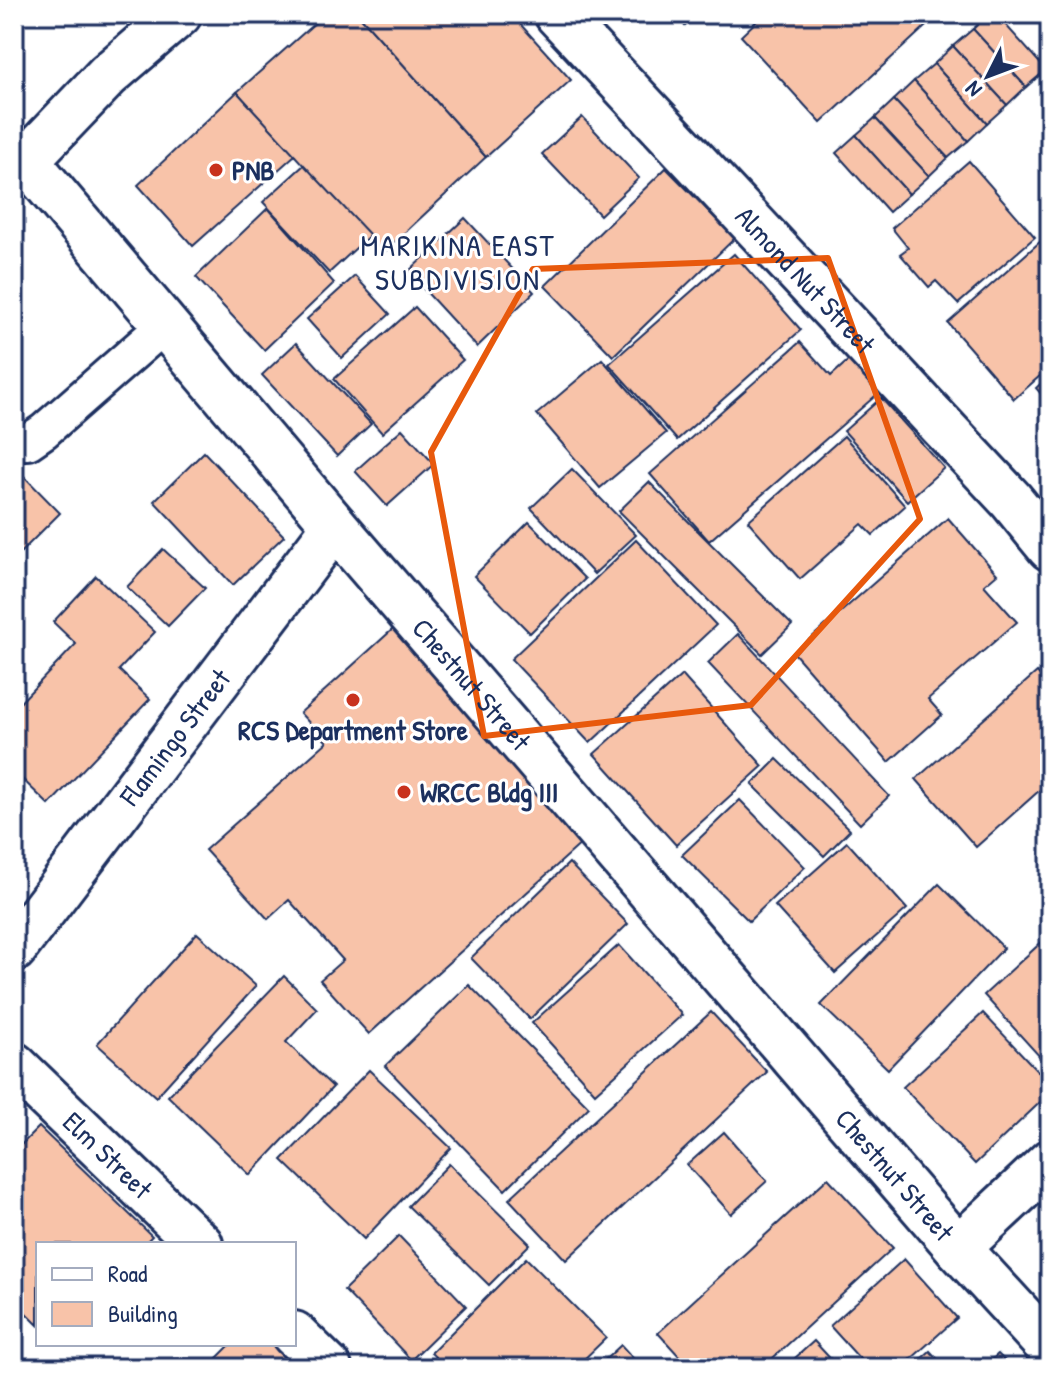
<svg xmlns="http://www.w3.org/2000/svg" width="1064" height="1382" font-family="'Patrick Hand',sans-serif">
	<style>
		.building { fill: #f8c3a9; stroke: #1b2f5e; stroke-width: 2 }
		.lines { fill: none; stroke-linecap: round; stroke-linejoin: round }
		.service-casing { stroke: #1b2f5e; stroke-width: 40 }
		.minor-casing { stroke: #1b2f5e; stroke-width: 50 }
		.secondary-casing { stroke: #1b2f5e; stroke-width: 50 }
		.service { stroke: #fff; stroke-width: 34 }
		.minor { stroke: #fff; stroke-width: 44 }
		.secondary { stroke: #fff; stroke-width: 44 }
		.marked { fill: none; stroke: #e8590c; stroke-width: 6; stroke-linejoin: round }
		.poi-dot { fill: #c8321e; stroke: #fff; stroke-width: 3 }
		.labels { text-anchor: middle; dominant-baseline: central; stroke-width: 6; stroke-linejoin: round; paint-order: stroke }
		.poi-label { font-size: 28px; font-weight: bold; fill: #1b2f5e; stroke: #fff; text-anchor: start }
		.street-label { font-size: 28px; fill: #1b2f5e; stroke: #fff }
		.neighbourhood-label { font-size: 30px; letter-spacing: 2px; fill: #1b2f5e; stroke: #fff }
	</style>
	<rect width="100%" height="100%" fill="#fff"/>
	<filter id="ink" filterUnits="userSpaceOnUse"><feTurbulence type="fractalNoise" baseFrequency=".0125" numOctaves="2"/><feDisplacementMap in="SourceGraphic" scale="16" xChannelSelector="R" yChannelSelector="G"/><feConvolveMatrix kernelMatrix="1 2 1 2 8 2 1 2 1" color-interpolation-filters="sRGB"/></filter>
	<g filter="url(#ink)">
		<g class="building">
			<polygon points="325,14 358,14 486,157 383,253 237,92"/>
			<polygon points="358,14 511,14 571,80 486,157"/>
			<polygon points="675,14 699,14 685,26"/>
			<polygon points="764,14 939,14 821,123 741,36"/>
			<polygon points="989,14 996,14 1046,70 1026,87 973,29"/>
			<polygon points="1032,14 1050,14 1050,36"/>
			<polygon points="973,29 1026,87 1007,105 953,46"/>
			<polygon points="953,46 1007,105 987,123 934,64"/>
			<polygon points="934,64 987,123 968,141 914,81"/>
			<polygon points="914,81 968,141 948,158 894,100"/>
			<polygon points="237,92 295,155 193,246 138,185"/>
			<polygon points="894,100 948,158 929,176 875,118"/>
			<polygon points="582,117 639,178 600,215 542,154"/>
			<polygon points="875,118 929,176 909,194 856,135"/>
			<polygon points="856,135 909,194 889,212 836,153"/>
			<polygon points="969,161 1035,237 958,304 936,281 929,287 900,254 908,248 892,228"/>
			<polygon points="304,165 370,235 329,273 263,202"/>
			<polygon points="666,168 735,238 613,356 545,286"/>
			<polygon points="268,208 334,283 264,350 196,277"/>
			<polygon points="465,218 534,292 477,347 408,272"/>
			<polygon points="1050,233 1050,367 1014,399 948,323"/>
			<polygon points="734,254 801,330 677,440 609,364"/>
			<polygon points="355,276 390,314 342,358 307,319"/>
			<polygon points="415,307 463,360 382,433 334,379"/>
			<polygon points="800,342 831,376 851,358 881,391 709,541 650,474"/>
			<polygon points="296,343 371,424 337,456 262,375"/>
			<polygon points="602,359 666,433 600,488 537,414"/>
			<polygon points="1050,375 1050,404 1036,388"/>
			<polygon points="881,398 944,468 907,501 844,431"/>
			<polygon points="402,429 434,464 387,506 355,471"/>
			<polygon points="844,436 905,506 873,535 862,524 800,579 748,521"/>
			<polygon points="204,452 284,536 233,585 154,501"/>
			<polygon points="14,466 60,513 14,559"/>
			<polygon points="572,469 636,535 594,574 531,508"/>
			<polygon points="649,482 792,625 762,654 619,511"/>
			<polygon points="948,518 997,574 984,585 1017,622 928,699 942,715 889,762 794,653"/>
			<polygon points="529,522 585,579 530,633 474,576"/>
			<polygon points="636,540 716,625 590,743 511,659"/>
			<polygon points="163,549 205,588 168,626 127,587"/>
			<polygon points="96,576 155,632 119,670 150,699 49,805 14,771 14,709 76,644 53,622"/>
			<polygon points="393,629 583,842 369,1034 320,980 343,960 289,900 268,919 205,850 327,742 300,713"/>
			<polygon points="738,634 889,796 860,824 708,663"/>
			<polygon points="1037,672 1050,687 1050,781 976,847 916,779"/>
			<polygon points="682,675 763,766 676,845 594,754"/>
			<polygon points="777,759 850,830 824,856 752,784"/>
			<polygon points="740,800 805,867 749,921 682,855"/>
			<polygon points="847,842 907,909 835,973 775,906"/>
			<polygon points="569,863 628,924 530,1019 471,958"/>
			<polygon points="939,884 1004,948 888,1069 821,1005"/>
			<polygon points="197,933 256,986 156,1097 97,1044"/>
			<polygon points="1045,939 1050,944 1050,1068 984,995"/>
			<polygon points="619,945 682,1015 595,1093 532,1023"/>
			<polygon points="284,976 317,1009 286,1042 333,1087 250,1175 168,1096"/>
			<polygon points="469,985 589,1107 505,1190 385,1066"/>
			<polygon points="711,1012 767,1072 566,1260 509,1199"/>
			<polygon points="983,1013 1050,1084 1050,1093 975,1164 903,1087"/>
			<polygon points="369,1070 451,1148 364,1239 282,1160"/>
			<polygon points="39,1127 152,1236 144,1244 38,1244 38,1325 14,1301 14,1152"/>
			<polygon points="724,1132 767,1181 731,1214 687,1165"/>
			<polygon points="449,1164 530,1244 489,1285 408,1206"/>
			<polygon points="828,1178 893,1248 762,1368 690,1368 658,1333"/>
			<polygon points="399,1236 466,1306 411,1360 344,1290"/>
			<polygon points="526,1258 606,1338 575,1368 447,1368 431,1353"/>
			<polygon points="904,1259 957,1318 901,1368 868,1368 830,1326"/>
			<polygon points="814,1341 839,1368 784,1368"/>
			<polygon points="231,1344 277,1344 301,1368 207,1368"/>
			<polygon points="621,1345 642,1368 596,1368"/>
			<polygon points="930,1351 946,1368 911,1368"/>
			<polygon points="998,1354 1012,1368 983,1368"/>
		</g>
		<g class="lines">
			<g class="service-casing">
				<polyline id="service" points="14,442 28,442 44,431 165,325"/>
			</g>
			<g class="minor-casing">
				<g id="minor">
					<path id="s1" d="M557,14l454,486 39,48"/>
					<path id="s2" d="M26,160l309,366 623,722 92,100"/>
					<path id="s3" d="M14,949l321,-423"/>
					<path id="s4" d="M14,1065l186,179"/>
					<polyline points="958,1248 1050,1162"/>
					<polyline points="294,1334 329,1368"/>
				</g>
			</g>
			<g class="secondary-casing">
				<polyline id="secondary" points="14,173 108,75 179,14"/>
			</g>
			<use href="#service" class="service"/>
			<use href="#minor" class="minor"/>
			<use href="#secondary" class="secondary"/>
		</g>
	</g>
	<path class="marked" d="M828,258l92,261 -169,186 -267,31 -53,-284 102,-183z"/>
	<g class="poi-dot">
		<circle cx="216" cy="170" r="8"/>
		<circle cx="353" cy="700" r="8"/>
		<circle cx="404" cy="792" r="8"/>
	</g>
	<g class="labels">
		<g class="poi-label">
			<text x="232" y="170">PNB</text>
			<text x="353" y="730" text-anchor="middle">RCS Department Store</text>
			<text x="420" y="792">WRCC Bldg III</text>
		</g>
		<g class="street-label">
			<text stroke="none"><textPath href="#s1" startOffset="364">Almond Nut Street</textPath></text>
			<text stroke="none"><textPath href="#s2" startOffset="688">Chestnut Street</textPath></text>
			<text stroke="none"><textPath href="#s3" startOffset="266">Flamingo Street</textPath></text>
			<text stroke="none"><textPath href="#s4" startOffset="130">Elm Street</textPath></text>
			<text stroke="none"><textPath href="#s2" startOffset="1336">Chestnut Street</textPath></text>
		</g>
		<g class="neighbourhood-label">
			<text x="458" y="245">MARIKINA EAST<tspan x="458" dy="34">SUBDIVISION</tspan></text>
		</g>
	</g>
	<rect width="1064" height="1382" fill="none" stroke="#fff" stroke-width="48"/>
	<rect x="24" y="24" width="1016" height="1334" fill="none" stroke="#1b2f5e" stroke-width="3" filter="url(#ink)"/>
	<rect x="36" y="1242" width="260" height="104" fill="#ffffff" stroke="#a4acbf" stroke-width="2"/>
	<rect x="52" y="1268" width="40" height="12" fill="#ffffff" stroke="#a4acbf" stroke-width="2"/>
	<text x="108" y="1282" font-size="24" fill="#1b2f5e">Road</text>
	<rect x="52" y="1302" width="40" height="24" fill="#f8c3a9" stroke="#a4acbf" stroke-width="2"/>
	<text x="108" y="1322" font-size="24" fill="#1b2f5e">Building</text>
	<g transform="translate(988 76) rotate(228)" stroke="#ffffff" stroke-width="6" paint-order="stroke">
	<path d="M0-6L14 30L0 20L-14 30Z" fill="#1b2f5e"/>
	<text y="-12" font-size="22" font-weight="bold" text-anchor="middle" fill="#1b2f5e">N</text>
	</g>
</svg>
